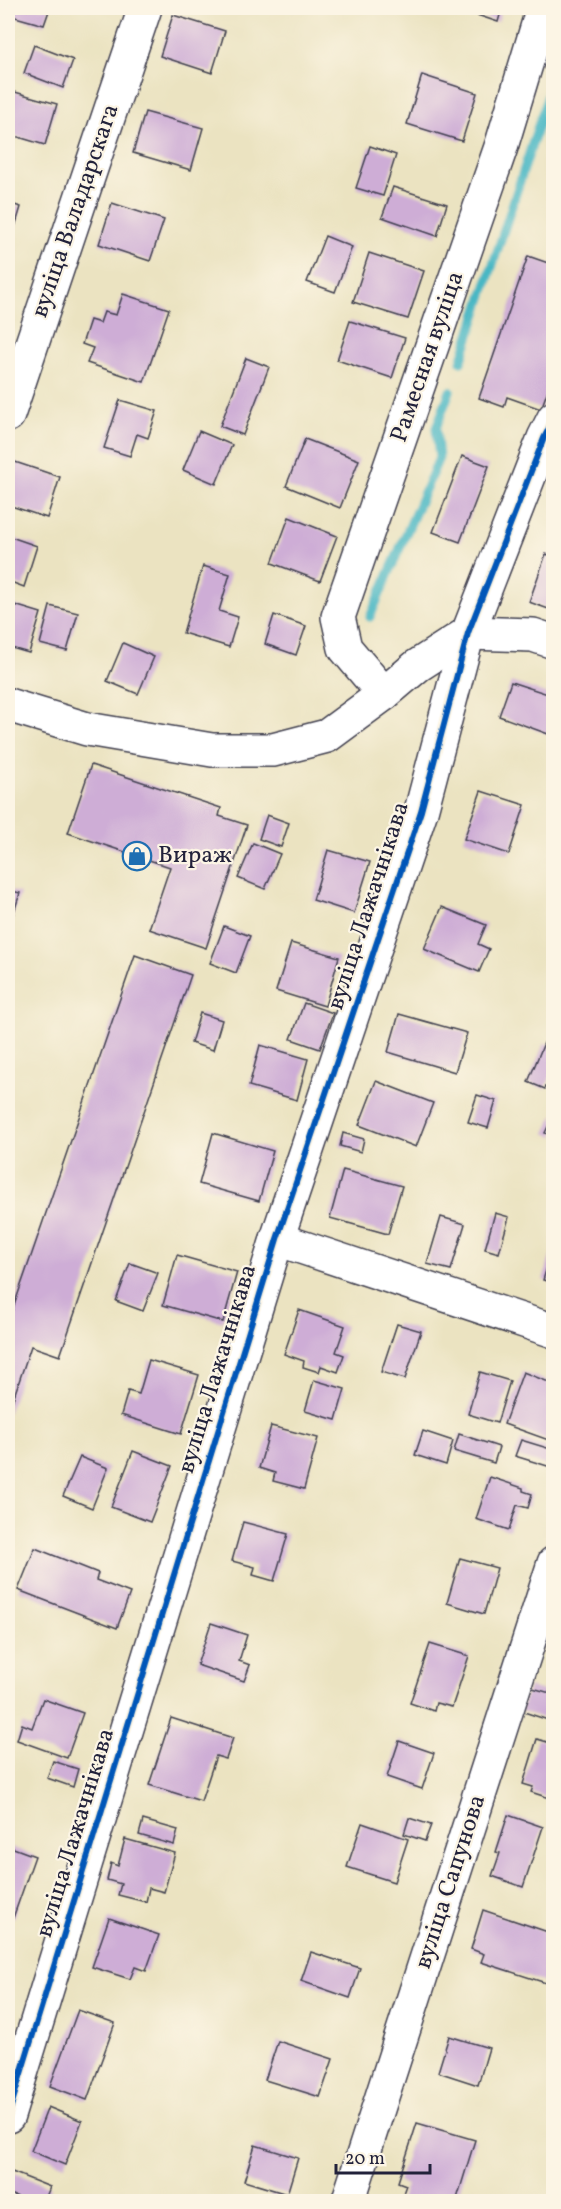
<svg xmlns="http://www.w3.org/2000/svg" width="561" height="2209" font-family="Vollkorn,serif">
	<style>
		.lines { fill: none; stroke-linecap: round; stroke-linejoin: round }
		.stream { stroke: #49b7c4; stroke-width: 9 }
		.building { fill: #ceadd6 }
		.minor-casing { stroke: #403f4f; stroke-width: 36 }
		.minor { stroke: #fff; stroke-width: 33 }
		.cycleway-casing { stroke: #fcf5e5; stroke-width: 10 }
		.cycleway { stroke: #0057b8; stroke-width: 6 }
		.labels { text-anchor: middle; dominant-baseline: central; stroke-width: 4.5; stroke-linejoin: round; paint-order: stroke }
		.street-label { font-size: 24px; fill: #22223b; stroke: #fcf5e5 }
		.poi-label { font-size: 24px; fill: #22223b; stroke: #fcf5e5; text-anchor: start }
	</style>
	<rect width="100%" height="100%" fill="#fcf5e5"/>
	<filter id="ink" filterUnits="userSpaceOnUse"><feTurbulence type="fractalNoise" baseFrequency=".0167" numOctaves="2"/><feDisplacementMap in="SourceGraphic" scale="12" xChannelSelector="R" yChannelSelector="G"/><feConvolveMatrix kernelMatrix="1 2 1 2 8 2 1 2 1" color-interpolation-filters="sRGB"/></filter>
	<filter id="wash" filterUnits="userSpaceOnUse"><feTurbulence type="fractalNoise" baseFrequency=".008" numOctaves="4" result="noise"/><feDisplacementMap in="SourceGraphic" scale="24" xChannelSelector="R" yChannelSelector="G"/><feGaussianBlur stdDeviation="1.35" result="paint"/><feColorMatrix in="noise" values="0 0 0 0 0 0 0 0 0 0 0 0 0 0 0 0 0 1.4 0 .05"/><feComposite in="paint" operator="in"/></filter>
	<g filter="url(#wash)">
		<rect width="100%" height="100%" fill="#ebe3c1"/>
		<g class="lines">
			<g class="stream">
				<polyline points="461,362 554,77"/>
				<polyline points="370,617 439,458 436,428 450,391"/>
			</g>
		</g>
		<g id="blocks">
			<g class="building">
				<polygon points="8,8 50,8 44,25 8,15"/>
				<polygon points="456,8 502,8 498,22"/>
				<polygon points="173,15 225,31 212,73 160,56"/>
				<polygon points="34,45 73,60 63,88 24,73"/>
				<polygon points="422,75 477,93 462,141 407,124"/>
				<polygon points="8,90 57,104 45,145 8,134"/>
				<polygon points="145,112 203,128 191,170 133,153"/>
				<polygon points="370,146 396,155 383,196 356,188"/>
				<polygon points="393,187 447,204 437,236 382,217"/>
				<polygon points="8,203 21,207 8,250"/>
				<polygon points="112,203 164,220 150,261 99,244"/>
				<polygon points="325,236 352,247 335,292 307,282"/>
				<polygon points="369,253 424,271 408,319 353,302"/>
				<polygon points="528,256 554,265 554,373 541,409 507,397 504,407 479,398"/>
				<polygon points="123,294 169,309 144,382 87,363 93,348 82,344 90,320 100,323 104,312 116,315"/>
				<polygon points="350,321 405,338 392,378 337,360"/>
				<polygon points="246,358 269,367 243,435 220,426"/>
				<polygon points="120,400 157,411 148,438 137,434 130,456 104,448"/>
				<polygon points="199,431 232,445 216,484 183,470"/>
				<polygon points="305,439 359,460 340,508 286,486"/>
				<polygon points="462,456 489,466 460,542 433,532"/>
				<polygon points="9,460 60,477 47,518 8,505"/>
				<polygon points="289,517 337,536 320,581 272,563"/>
				<polygon points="8,536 37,546 24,587 8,581"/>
				<polygon points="546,554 554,557 554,611 529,602"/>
				<polygon points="203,566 230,574 219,611 238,617 229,647 183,633"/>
				<polygon points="8,603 41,613 29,653 8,647"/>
				<polygon points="50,606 78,613 67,651 40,644"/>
				<polygon points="274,615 306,626 296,655 265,644"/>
				<polygon points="123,643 154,657 138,694 107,681"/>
				<polygon points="511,682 554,696 554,731 551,735 499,716"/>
				<polygon points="91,765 221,808 219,816 247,825 206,948 149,929 170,867 68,833"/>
				<polygon points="481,791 525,805 509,854 464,839"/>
				<polygon points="267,815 289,823 281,847 259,839"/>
				<polygon points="253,843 280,854 265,889 238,878"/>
				<polygon points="328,850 370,862 354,913 313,900"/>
				<polygon points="8,890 20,893 8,931"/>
				<polygon points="442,907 486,925 478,944 489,949 479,972 424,949"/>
				<polygon points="224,926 250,936 236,973 210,963"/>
				<polygon points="291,943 339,957 325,1006 276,991"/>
				<polygon points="135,955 191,975 60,1356 31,1346 8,1414 8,1323"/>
				<polygon points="304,1003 333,1013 320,1049 291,1039"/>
				<polygon points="200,1013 222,1020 213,1050 191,1043"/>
				<polygon points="399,1014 467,1033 455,1072 388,1052"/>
				<polygon points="544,1043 554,1046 554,1069 545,1089 528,1082"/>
				<polygon points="260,1045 308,1059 297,1100 249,1086"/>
				<polygon points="376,1081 433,1103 416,1147 359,1125"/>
				<polygon points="477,1095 496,1101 488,1128 468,1122"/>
				<polygon points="554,1114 554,1137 545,1133"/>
				<polygon points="213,1133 273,1151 259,1201 199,1184"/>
				<polygon points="343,1133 364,1139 361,1152 340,1146"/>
				<polygon points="343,1170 402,1186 388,1234 330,1218"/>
				<polygon points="495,1213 509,1217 499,1253 485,1249"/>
				<polygon points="441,1217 465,1224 451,1270 427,1264"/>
				<polygon points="554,1245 554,1283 543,1280"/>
				<polygon points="177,1255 237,1272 223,1322 163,1305"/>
				<polygon points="130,1263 158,1273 143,1311 116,1301"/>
				<polygon points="299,1310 345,1326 336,1352 344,1355 338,1372 321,1366 319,1372 303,1367 304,1361 284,1354"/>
				<polygon points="397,1324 421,1331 405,1379 381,1372"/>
				<polygon points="149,1360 199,1375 181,1434 121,1415 128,1391 139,1394"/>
				<polygon points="480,1372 510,1381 497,1423 468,1414"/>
				<polygon points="523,1372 554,1384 554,1442 504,1424"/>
				<polygon points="314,1380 345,1389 336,1420 305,1411"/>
				<polygon points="271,1426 318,1438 304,1489 273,1481 275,1473 259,1468"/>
				<polygon points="423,1431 453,1441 446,1465 415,1455"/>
				<polygon points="459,1434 499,1447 494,1463 454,1451"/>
				<polygon points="521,1440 554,1450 554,1468 515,1456"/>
				<polygon points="133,1451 172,1466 150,1522 111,1507"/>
				<polygon points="80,1457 108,1468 92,1508 63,1496"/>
				<polygon points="490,1477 523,1488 523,1491 532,1494 528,1508 517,1505 509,1530 476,1519"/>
				<polygon points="243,1522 288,1534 274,1581 253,1575 255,1567 232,1561"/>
				<polygon points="35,1548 98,1573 96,1580 130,1593 117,1628 18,1590"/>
				<polygon points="460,1558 497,1568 484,1614 447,1603"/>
				<polygon points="211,1623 247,1635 239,1661 250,1665 244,1681 197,1665"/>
				<polygon points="430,1644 469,1656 452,1707 436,1703 434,1711 410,1703"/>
				<polygon points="529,1687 554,1694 554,1722 521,1711"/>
				<polygon points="43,1699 83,1713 67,1758 17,1740 22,1724 32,1728"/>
				<polygon points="171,1718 233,1738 226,1759 216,1756 201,1801 149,1785"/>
				<polygon points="537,1739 554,1744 554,1793 551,1792 549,1798 531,1792 533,1787 523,1784"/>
				<polygon points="399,1741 434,1753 422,1789 387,1777"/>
				<polygon points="53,1761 78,1769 73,1787 47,1778"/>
				<polygon points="508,1815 543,1827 523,1887 492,1876 500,1853 496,1852"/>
				<polygon points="409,1818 431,1825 425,1841 404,1834"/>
				<polygon points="143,1820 178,1830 174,1845 139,1835"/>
				<polygon points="362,1823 408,1839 394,1882 347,1867"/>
				<polygon points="125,1839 175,1853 164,1892 149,1888 146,1902 118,1895 121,1884 107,1880 111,1863 118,1866"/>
				<polygon points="8,1846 35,1856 13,1918 8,1916"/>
				<polygon points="483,1910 554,1934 554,1971 549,1984 481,1962 484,1954 471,1949"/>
				<polygon points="109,1918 159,1935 146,1971 135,1967 130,1979 92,1967"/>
				<polygon points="311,1952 360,1968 350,1998 301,1981"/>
				<polygon points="78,2010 115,2023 87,2100 50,2086"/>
				<polygon points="449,2036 489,2048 478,2085 438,2072"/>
				<polygon points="278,2041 333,2059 320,2097 265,2080"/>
				<polygon points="48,2107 82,2121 65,2165 31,2151"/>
				<polygon points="417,2123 475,2140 456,2202 400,2202 406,2185 398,2182"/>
				<polygon points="255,2145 298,2158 287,2194 244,2181"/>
				<polygon points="12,2172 50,2187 44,2202 30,2202 8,2193 8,2184"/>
				<polygon points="271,2194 296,2201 296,2202 268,2202"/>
			</g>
		</g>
	</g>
	<g filter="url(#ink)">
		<use href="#blocks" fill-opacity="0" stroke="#403f4f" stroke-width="1.5"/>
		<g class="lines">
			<g class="minor-casing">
				<g id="minor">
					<polyline points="8,415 145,8"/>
					<polyline points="468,633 533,635 554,642"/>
					<polyline points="384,694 345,648 338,617 501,147 543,8"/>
					<polyline points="8,705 87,729 212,750 273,750 327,736 384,694 417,666 468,633"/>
					<polyline points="277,1239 554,1331"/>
					<polyline points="8,2116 277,1239 421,811 468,633 544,438 554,418"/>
					<polyline points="348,2202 554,1563"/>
				</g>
			</g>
			<use href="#minor" class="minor"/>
			<g class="cycleway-casing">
				<polyline id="cycleway" points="8,2116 277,1239 421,811 468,633 544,438 554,418"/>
			</g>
			<use href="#cycleway" class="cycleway"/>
		</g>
	</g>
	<defs>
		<g id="shop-ring" transform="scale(1.5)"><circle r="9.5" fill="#fcf5e5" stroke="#1f6fb2" stroke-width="1.5"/><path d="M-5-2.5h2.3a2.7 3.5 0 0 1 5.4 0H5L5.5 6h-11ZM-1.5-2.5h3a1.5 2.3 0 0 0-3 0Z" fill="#1f6fb2"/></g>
	</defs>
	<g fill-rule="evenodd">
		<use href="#shop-ring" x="137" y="856"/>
	</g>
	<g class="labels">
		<g class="street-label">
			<text transform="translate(76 211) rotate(-71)">вуліца Валадарскага</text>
			<text transform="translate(428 357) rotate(-71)">Рамесная вуліца</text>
			<text transform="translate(369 906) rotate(-72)">вуліца Лажачнікава</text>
			<text transform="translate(218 1369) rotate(-73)">вуліца Лажачнікава</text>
			<text transform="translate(76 1833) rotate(-73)">вуліца Лажачнікава</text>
			<text transform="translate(451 1882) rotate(-72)">вуліца Сапунова</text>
		</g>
		<g class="poi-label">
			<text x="158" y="856">Вираж</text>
		</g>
	</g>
	<rect width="561" height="2209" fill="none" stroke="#fcf5e5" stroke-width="30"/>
	<path d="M336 2164v9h94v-9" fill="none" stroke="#22223b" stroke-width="3"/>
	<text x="345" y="2164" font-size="18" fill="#22223b" stroke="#fcf5e5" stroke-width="4.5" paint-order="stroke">20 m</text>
</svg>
